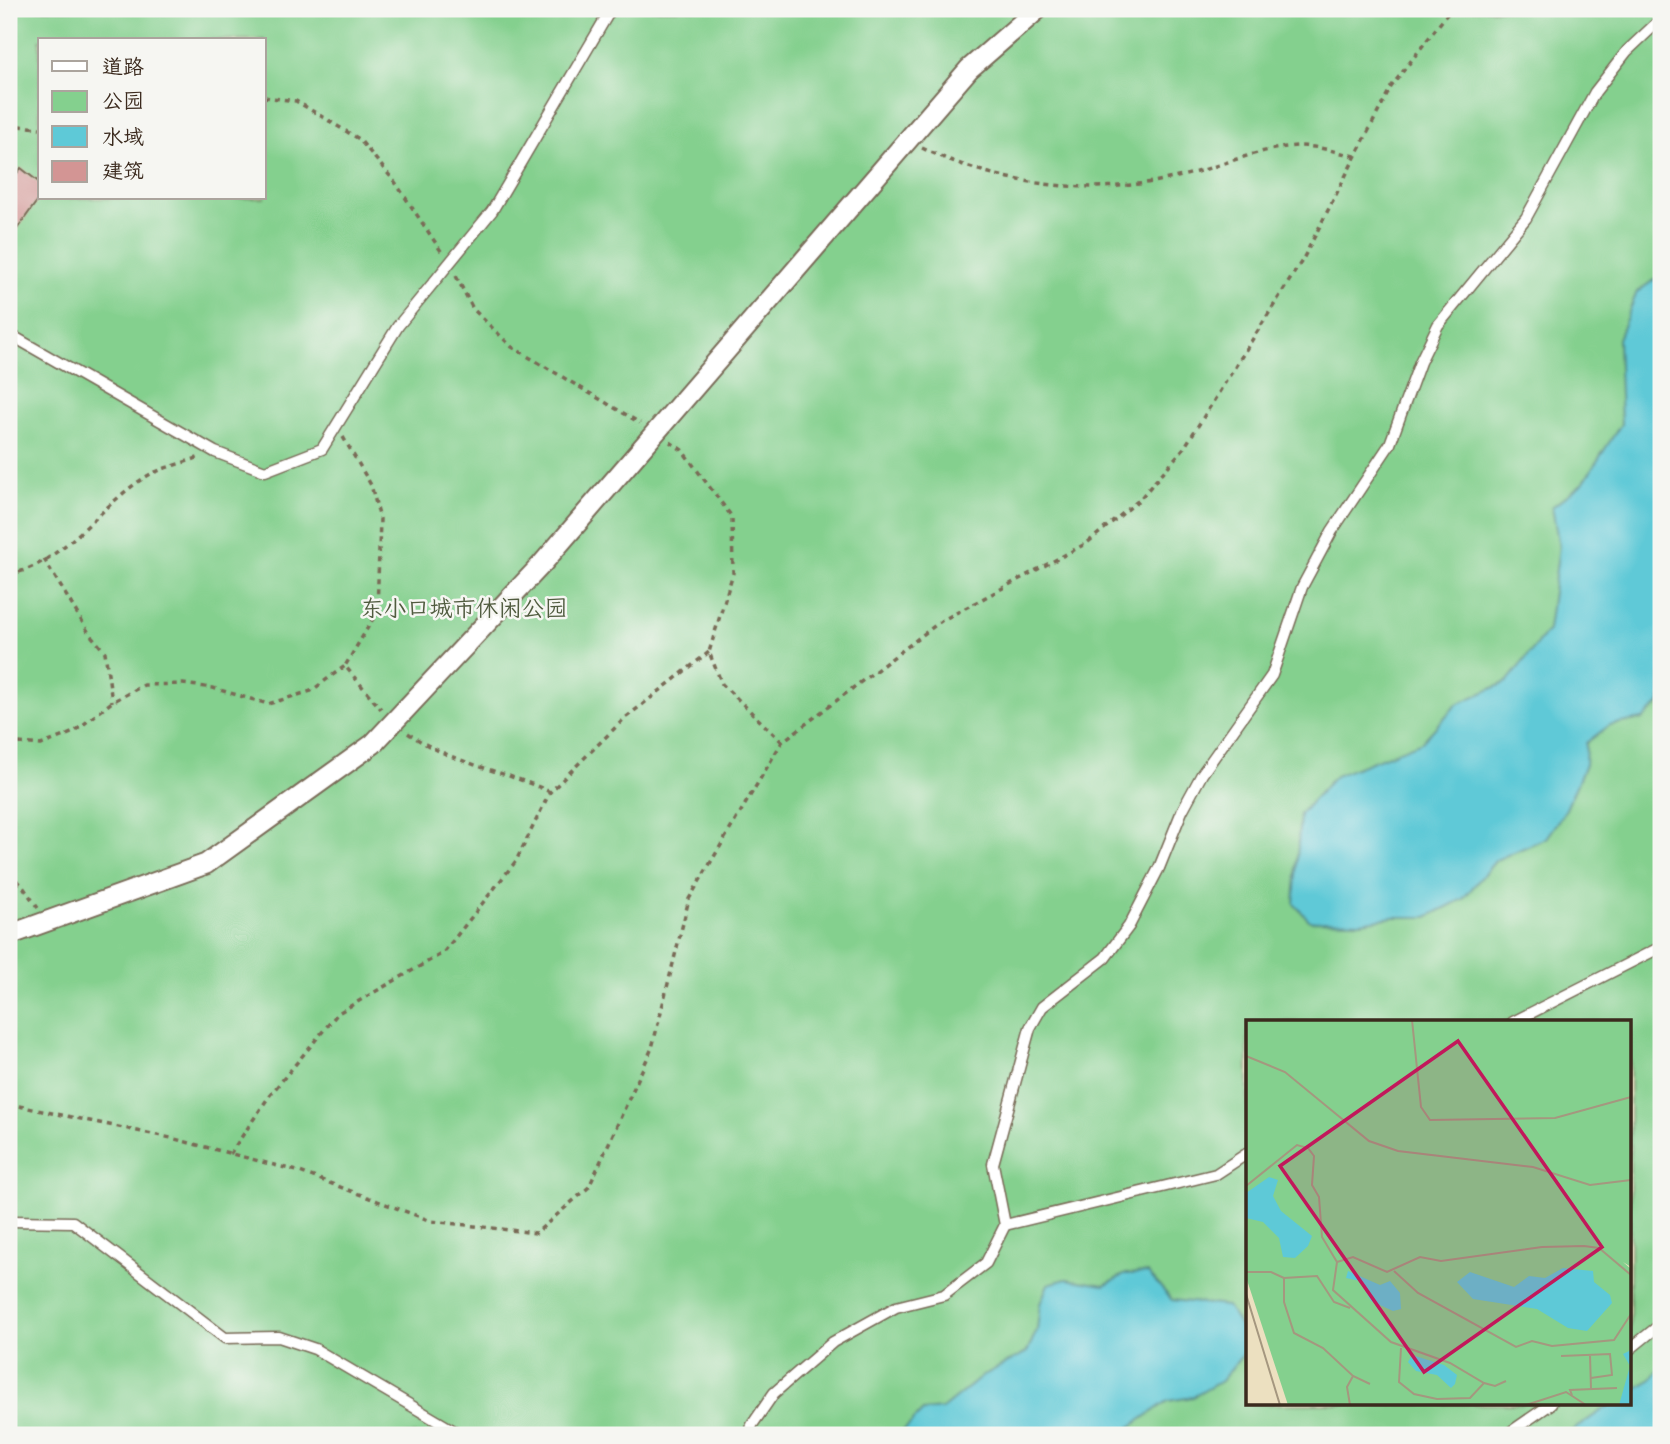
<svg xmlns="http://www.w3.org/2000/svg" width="1670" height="1444" font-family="Delius,'LXGW WenKai TC',sans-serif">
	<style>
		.green { fill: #84d08e; stroke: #607d56; stroke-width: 2; fill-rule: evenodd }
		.water { fill: #5ec9d7; stroke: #4c7a7a; stroke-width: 2 }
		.building { fill: #d39594 }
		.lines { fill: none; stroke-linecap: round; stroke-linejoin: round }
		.lane-casing { stroke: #796a57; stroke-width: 13 }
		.street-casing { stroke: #796a57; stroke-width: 23 }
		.path { stroke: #796a57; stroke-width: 3.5; stroke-dasharray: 5 5; stroke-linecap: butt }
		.lane { stroke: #fff; stroke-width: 10 }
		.street { stroke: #fff; stroke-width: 19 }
		.labels { text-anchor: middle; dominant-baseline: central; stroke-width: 5; stroke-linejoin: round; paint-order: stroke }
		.park-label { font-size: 23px; fill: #515c40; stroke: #f6f6f2 }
		.inset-road { fill: none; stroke: #a5977f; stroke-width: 2 }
		.view { fill: #c2185b; fill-opacity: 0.15; stroke: #c2185b; stroke-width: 3.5 }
		.inset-edge { fill: none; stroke: #3b2a1e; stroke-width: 3.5 }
	</style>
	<rect width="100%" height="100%" fill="#f6f6f2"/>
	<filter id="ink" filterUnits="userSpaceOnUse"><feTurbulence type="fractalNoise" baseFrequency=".0143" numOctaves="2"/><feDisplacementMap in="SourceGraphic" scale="14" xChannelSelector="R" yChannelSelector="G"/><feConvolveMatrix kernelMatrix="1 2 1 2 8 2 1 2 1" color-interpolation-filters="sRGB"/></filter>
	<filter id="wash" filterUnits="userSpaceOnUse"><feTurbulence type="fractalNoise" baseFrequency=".00686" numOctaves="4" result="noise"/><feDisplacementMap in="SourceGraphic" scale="28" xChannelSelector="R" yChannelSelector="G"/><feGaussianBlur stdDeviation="1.57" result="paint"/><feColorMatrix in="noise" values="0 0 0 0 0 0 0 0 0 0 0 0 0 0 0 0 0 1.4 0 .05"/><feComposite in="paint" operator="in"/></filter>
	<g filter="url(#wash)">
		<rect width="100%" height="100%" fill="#ece0c0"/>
		<path class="green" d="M9,9h1652v1426h-1652zM40,40h224v158h-224zM1248,1022h382v382h-382z"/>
		<g class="water">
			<polygon points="1661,275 1661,702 1643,719 1610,725 1586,743 1585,765 1566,809 1546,838 1496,860 1463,899 1427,917 1393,917 1361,922 1310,921 1294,904 1300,814 1335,776 1422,742 1457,704 1507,682 1548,630 1559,546 1552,507 1583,483 1621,424 1618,339 1637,292"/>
			<polygon points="1148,1273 1172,1300 1227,1306 1241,1328 1245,1352 1221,1381 1193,1397 1168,1401 1119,1435 893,1435 902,1432 923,1411 942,1409 984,1375 1027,1352 1037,1330 1040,1304 1048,1284 1066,1279 1104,1285 1126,1274"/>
			<polygon points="1661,1366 1661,1435 1566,1435 1611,1404 1630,1404 1630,1392 1652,1379"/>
		</g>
		<g id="blocks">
			<polygon class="building" points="21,168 40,183 40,197 9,240 9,184"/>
		</g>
	</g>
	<g filter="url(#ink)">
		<use href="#blocks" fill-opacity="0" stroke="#796a57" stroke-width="2"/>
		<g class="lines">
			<g class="lane-casing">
				<g id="lane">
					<polyline points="9,334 215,452 265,471 322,449 398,326 492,211 611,9"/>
					<polyline points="1513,1022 1661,947"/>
					<polyline points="9,1221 73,1222 225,1338 279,1337 315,1349 461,1435"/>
					<polyline points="1005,1225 1216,1174 1248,1153"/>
					<polyline points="1630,1349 1661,1324"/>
					<polyline points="750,1435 752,1425 774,1393 833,1342 896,1307 944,1295 986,1263 1005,1225 993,1164 1030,1028 1042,1007 1105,958 1129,926 1159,868 1182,811 1202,774 1272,675 1302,587 1332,531 1390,444 1420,362 1438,325 1526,218 1595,92 1627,51 1661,19"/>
					<polyline points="1506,1435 1551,1404"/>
				</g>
			</g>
			<g class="street-casing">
				<polyline id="street" points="9,935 206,864 373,744 542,564 969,69 1038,9"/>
			</g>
			<g class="path">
				<polyline points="264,97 296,101 359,139 395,182 443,254"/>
				<polyline points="9,125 40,128"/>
				<path d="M922,148c77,37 167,49 251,30 43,-9 80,-29 124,-32 19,-1 41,7 59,10"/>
				<polyline points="456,276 473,309 512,347 640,423"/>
				<polyline points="343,437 371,485 380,519 377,612 345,666 381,709"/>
				<polyline points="670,442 682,450 732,517 733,573 709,652 722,684 782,742"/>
				<polyline points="44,559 89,633 105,652 112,702"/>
				<path d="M9,574c52,-7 95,-74 140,-99 15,-8 35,-12 51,-18"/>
				<path d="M408,733c43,31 96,37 142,59"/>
				<polyline points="9,742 41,745 74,732 112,702 144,685 183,684 213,688 268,704 311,691 345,666"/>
				<polyline points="9,874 21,884 38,908"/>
				<polyline points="9,1104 171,1138 297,1171 431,1221 536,1233 589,1187 652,1048 689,899 782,742 941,621 1087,543 1139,500 1184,448 1303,259 1391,87 1451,9"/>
				<polyline points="230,1154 270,1095 338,1013 443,953 516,861 550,792 624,719 709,652"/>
			</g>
			<use href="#lane" class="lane"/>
			<use href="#street" class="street"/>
		</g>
	</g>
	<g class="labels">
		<g class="park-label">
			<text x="464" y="607">东小口城市休闲公园</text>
		</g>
	</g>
	<g transform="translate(1246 1020)">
		<rect width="385" height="385" fill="#ece0c0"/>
		<path d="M385,0v247l-8,-5 8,7v136h-343l-42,-128v-256z" fill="#84d08e"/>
		<path d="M23,157l9,3 -5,16 8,15 31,25 -4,10 -13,12 -12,-1 -4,-19 -16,-16 -17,-4v-25zM317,248l30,3 1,11 16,13 2,8 -25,28 -19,-3 -31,-19 -64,-10 -16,-17 13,-10 44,15 15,-11 16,2zM102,251l32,14 10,-4 10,12 1,16 -8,2 -22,-10 -11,-20 -14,-3zM385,330v55h-12l11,-39 -7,-12zM166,335l32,10 13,10 -2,9 -4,4 -14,-13 -21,-4 -8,-9z" fill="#5ec9d7"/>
		<path class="inset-road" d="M166,0l9,87 9,13 125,-2 76,-21M0,36l39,16 84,69 29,10 135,16 57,18 41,-5M0,166l51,-41 11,3 6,8 -2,29 7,12 3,40 15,25 16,-5 34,15 33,-15 21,4 101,-14 42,-1 15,2 32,27M91,242l-4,28 58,52 59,21 34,20 11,3 11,-5M148,251l24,22 98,54 16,-6 20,5 62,-6 17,-26M0,252h25l13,6M0,274l34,111M104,288l-16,-6 -17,-26 -33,2v24l10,31 29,15 30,28 17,8M155,328l-2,34 15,12 23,5 33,-1 14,-15M344,335l1,34M315,336l49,-2 2,21 -21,3M326,375l-2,-5 47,-2M104,385l-3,-18 6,-11M280,385l40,-13 20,13M292,385h34"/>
		<path class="view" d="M212,21l144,206 -178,125 -144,-206z"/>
		<rect width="385" height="385" class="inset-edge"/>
	</g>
	<rect width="1670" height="1444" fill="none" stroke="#f6f6f2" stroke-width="35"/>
	<rect x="38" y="38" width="228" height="161" fill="#f6f6f2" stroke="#aba49d" stroke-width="2"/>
	<rect x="52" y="61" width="35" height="10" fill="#ffffff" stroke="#aba49d" stroke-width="2"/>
	<text x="102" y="74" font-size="21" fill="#3b2a1e">道路</text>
	<rect x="52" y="91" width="35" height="21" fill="#84d08e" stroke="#aba49d" stroke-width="2"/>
	<text x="102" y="108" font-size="21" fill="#3b2a1e">公园</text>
	<rect x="52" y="126" width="35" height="21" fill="#5ec9d7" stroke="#aba49d" stroke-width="2"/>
	<text x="102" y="144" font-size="21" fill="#3b2a1e">水域</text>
	<rect x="52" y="161" width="35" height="21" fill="#d39594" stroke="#aba49d" stroke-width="2"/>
	<text x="102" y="178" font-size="21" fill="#3b2a1e">建筑</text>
</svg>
